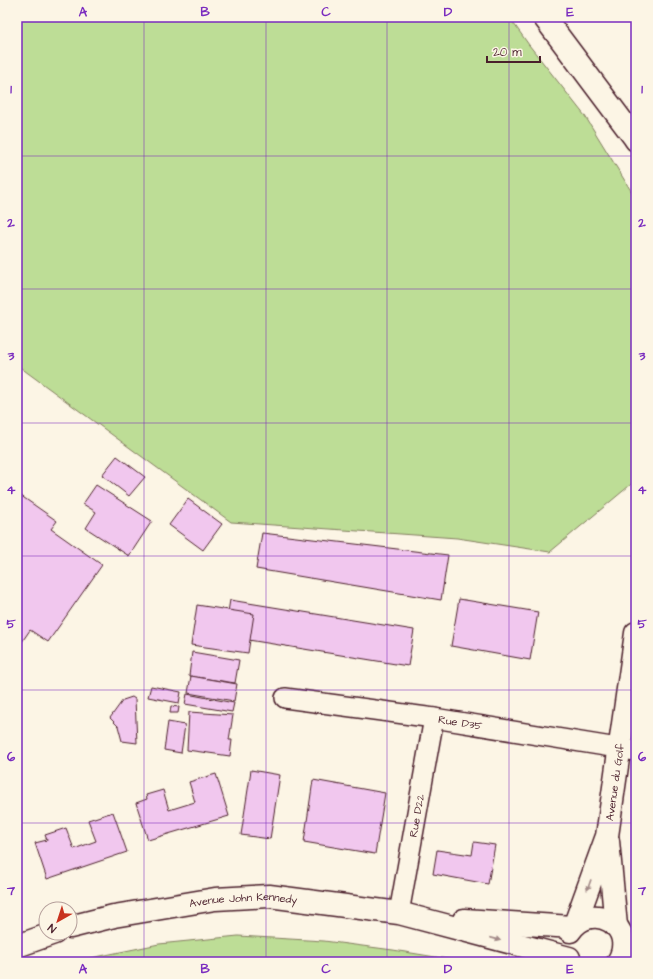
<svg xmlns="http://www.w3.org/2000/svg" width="653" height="979" font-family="'Architects Daughter',sans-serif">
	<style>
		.green { fill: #bddd96; stroke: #847e60 }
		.building { fill: #f1c7ee; stroke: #4a1f2b }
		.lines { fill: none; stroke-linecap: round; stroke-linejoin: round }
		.minor-casing { stroke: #4a1f2b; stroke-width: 22 }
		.secondary-casing { stroke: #4a1f2b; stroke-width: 25 }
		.minor { stroke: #fcf5e5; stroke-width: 19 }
		.secondary { stroke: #fcf5e5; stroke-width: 22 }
		.oneway { fill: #a38a88 }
		.grid { fill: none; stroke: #7b2cbf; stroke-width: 1; stroke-opacity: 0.55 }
		.labels { text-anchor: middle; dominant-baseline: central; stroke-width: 3.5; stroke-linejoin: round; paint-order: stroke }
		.street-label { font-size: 11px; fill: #4a1f2b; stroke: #fcf5e5 }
		.neatline { fill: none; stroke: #7b2cbf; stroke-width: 1.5 }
		.grid-label { font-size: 13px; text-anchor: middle; font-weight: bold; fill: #7b2cbf }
	</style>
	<rect width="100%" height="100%" fill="#fcf5e5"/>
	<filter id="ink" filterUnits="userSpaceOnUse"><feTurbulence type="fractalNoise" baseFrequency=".025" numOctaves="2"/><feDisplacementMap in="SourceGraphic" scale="8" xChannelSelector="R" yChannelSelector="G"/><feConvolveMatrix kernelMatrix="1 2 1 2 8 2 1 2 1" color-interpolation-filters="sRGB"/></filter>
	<g filter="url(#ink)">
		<g class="green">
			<polygon points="17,17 509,17 529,45 585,116 633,194 636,206 636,470 635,481 550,552 457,538 231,522 17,365"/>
			<polygon points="238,936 324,941 393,950 466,962 76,962 86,959 159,944"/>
		</g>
		<g class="building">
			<polygon points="117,456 145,477 129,496 102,475"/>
			<polygon points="96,485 152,521 129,556 86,528 96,512 83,504"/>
			<polygon points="17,493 57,521 51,529 102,565 48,642 30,630 17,649"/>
			<polygon points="188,499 222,524 203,550 169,525"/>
			<polygon points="262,533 448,555 441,600 256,569"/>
			<polygon points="459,599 538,612 530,660 451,646"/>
			<polygon points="230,600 414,630 408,666 224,636"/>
			<polygon points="197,605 254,614 248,653 191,645"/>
			<polygon points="192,652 239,660 235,683 189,676"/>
			<polygon points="191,676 237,684 234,701 188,693"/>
			<polygon points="151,686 181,692 179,703 148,697"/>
			<polygon points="187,694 234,703 232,712 185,704"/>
			<polygon points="132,697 135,699 137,743 122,741 118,726 110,718 123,700"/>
			<polygon points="171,706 179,707 178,713 170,713"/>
			<polygon points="189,712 233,715 229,740 232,740 230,756 187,750"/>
			<polygon points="168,722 185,725 181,753 164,750"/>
			<polygon points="251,770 280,775 270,839 241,835"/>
			<polygon points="216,774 229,816 148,840 136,803 147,799 146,795 163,790 169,810 195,802 189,782"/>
			<polygon points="313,780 385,793 375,854 304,842"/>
			<polygon points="113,812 127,852 47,879 35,843 47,840 45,835 66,828 74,849 96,841 88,820"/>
			<polygon points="474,842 495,845 488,884 433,874 437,850 472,855"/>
		</g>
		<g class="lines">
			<g class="minor-casing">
				<g id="minor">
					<path id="s1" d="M285,698l149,20 202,33"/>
					<path id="s2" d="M399,913l35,-195"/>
				</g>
			</g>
			<g class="secondary-casing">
				<g id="secondary">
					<polyline points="544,17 634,137 636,140"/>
					<polyline points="608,841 616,926"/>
					<polyline points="464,920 572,927"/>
					<path id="s3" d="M575,924l32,-88 29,-203"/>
					<path id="s4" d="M70,927l44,-11 101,-17 54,-3 130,17 170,45"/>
					<path d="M570,931c23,-33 69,-3 48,31"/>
					<polyline points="17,946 54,933"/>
				</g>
			</g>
			<use href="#minor" class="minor"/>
			<use href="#secondary" class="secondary"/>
		</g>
		<defs><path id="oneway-solid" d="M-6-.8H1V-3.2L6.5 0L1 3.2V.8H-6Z"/></defs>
		<g class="oneway">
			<use href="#oneway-solid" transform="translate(589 885) rotate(110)"/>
			<use href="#oneway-solid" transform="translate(495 939) rotate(15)"/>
		</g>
	</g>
	<path class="grid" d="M144,17v945M266,17v945M387,17v945M509,17v945M17,156h619M17,289h619M17,423h619M17,556h619M17,690h619M17,823h619"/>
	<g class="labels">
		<g class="street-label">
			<text stroke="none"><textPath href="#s1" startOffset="177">Rue D35</textPath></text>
			<text stroke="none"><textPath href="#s3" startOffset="148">Avenue du Golf</textPath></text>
			<text stroke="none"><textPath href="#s2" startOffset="99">Rue D22</textPath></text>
			<text stroke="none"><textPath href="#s4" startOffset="176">Avenue John Kennedy</textPath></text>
		</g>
	</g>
	<rect width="653" height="979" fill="none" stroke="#fcf5e5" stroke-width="44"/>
	<g transform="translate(58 921) rotate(219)"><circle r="19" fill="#fcf5e5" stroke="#b59f9b"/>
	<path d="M0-3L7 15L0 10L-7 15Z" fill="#c8321e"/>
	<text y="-6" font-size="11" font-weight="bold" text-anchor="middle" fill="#4a1f2b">N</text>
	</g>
	<path d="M487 56v6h53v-6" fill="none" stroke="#4a1f2b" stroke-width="2"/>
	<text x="493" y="56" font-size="12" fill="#4a1f2b" stroke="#fcf5e5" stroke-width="3" paint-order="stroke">20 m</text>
	<rect x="22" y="22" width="609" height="935" class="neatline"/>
	<g class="grid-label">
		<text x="83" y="16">A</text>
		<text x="205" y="16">B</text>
		<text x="326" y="16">C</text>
		<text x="448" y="16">D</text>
		<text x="570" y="16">E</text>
		<text x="11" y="93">1</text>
		<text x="642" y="93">1</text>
		<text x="11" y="227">2</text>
		<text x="642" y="227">2</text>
		<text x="11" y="360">3</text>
		<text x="642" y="360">3</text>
		<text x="11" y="494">4</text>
		<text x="642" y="494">4</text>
		<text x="11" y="628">5</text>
		<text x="642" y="628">5</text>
		<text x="11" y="761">6</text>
		<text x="642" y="761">6</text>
		<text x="11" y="895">7</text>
		<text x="642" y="895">7</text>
		<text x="83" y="973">A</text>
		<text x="205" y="973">B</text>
		<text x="326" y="973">C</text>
		<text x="448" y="973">D</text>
		<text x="570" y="973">E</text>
	</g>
</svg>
